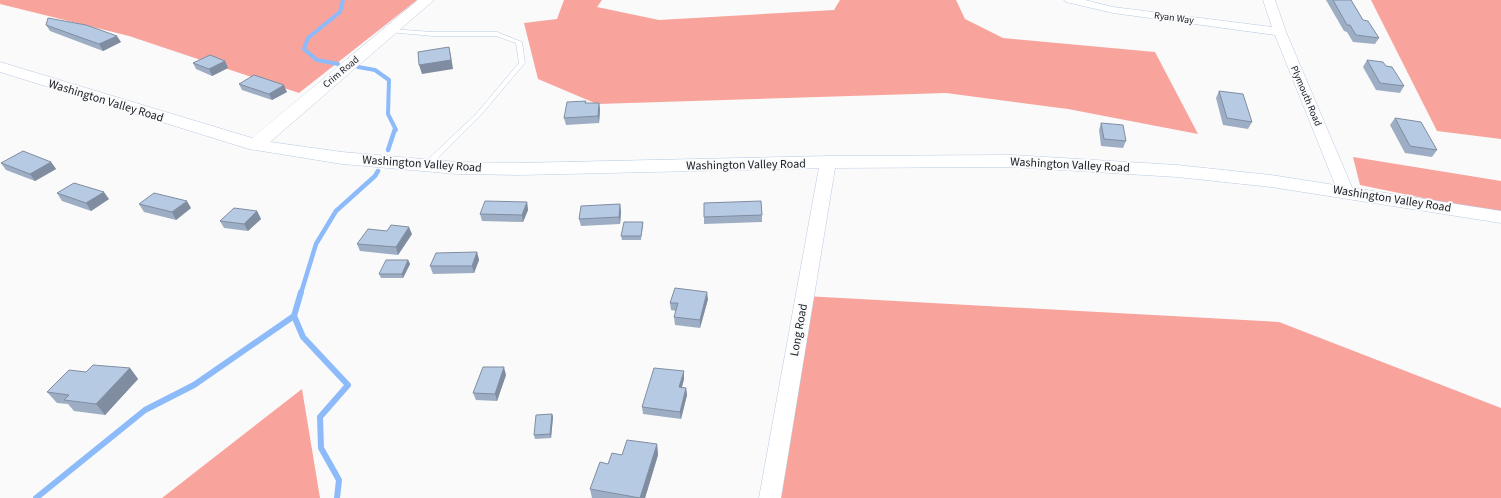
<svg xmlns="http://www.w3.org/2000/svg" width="1501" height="498" font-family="'Source Sans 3',sans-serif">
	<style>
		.forest { fill: #f8a39c }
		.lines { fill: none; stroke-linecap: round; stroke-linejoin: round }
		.stream-far2 { stroke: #8dbbfa; stroke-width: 4 }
		.stream-far1 { stroke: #8dbbfa; stroke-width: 4.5 }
		.stream { stroke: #8dbbfa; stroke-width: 6 }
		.service-casing { stroke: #b8cbe4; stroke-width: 1 }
		.minor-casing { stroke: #b8cbe4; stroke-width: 1 }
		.tertiary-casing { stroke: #b8cbe4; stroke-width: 1 }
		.service { fill: #fff; fill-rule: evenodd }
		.minor { fill: #fff; fill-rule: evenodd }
		.tertiary { fill: #fff; fill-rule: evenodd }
		.wall { fill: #9daec4 }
		.shaded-wall { fill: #808da0 }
		.building { fill: #b7cae4; stroke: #808da0 }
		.labels { text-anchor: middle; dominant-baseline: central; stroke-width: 4; stroke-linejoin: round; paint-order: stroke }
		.far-street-label { font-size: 10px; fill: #151c25; stroke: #fafafa }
		.street-label { font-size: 12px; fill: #151c25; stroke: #fafafa }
	</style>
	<rect width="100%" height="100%" fill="#fafafa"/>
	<g class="forest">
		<polygon points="0,0 417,0 299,93 129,36 0,4"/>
		<polygon points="564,0 602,0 597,7 659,20 834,10 840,0 956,0 965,19 1003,38 1155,52 1198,134 1068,109 946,93 597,104 538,79 524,23 557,19"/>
		<polygon points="1371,0 1501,0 1501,139 1437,131"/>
		<polygon points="1353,157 1501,181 1501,214 1360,185"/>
		<polygon points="805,296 1279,322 1501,408 1501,498 770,498"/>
		<polygon points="302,389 320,498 162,498"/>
	</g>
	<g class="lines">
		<g class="stream-far2">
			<polyline points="338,64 317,60 304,49 308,38 340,12 343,0"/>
			<polyline points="358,67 375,70 389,80 388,114 396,130"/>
		</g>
		<g class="stream-far1">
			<polyline points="388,150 395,129"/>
			<polyline points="301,293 316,244 336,211 375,176 378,171"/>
		</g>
		<g class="stream">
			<polyline points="301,292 294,316 303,337 348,385 320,417 321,448 339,480 337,498"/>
			<polyline points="36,498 145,410 194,385 294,316"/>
		</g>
		<g class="service-casing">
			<polygon id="service" points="390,29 433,32 497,32 522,42 525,63 524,64 480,116 428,168 425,168 421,166 476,114 519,63 516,43 496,36 433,36 388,32 388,30"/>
		</g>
		<g class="minor-casing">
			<g id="minor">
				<polygon points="1064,0 1085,0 1113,7 1272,27 1263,0 1275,0 1286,32 1354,192 1352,195 1346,197 1340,195 1338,192 1275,35 1113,13 1066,2"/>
				<polygon points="828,157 833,159 836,162 781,498 759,498 820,162 823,159"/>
			</g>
		</g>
		<g class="tertiary-casing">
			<polygon id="tertiary" points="418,0 434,0 270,142 342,152 457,162 519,163 828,156 1012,155 1177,165 1271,175 1501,211 1501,223 1271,187 1177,177 1012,167 828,168 519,175 457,174 342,164 249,149 0,72 0,62 252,138"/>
		</g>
		<use href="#service" class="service"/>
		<use href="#minor" class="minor"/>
		<use href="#tertiary" class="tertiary"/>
	</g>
	<g class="wall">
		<polygon points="1326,0 1351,0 1363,20 1379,38 1375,44 1353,42 1347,32 1344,31"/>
		<polygon points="46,25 121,42 103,51 50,31"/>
		<polygon points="1367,60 1386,66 1404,86 1400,93 1376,90 1363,67"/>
		<polygon points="225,61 228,68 212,76 196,69 193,63"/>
		<polygon points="239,84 287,92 272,100 242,90"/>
		<polygon points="1219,91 1252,122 1248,129 1223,125 1216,98"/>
		<polygon points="586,101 586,103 599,103 600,110 599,123 566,125 564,118"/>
		<polygon points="1395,118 1437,150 1432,157 1405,153 1390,125"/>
		<polygon points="1101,123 1126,141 1123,148 1101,146 1099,130"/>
		<polygon points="51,162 56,169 35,181 6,170 1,163"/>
		<polygon points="57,193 109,199 91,211 62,201"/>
		<polygon points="527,202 528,210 523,222 482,221 480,214"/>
		<polygon points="704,203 762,215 762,222 704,224"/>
		<polygon points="139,204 191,208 176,220 144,212"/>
		<polygon points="620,204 621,212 620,224 581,226 579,219"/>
		<polygon points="257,211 261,219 248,231 224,228 220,221"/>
		<polygon points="643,222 643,225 641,240 622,240 621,236"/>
		<polygon points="412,234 398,255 360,251 357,244"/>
		<polygon points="477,252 479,260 474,273 433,274 430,266"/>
		<polygon points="408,260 410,264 403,278 381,278 379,274"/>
		<polygon points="708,299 700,328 675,325 674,317 676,311 671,310 670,303"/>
		<polygon points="130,368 138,379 105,415 74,411 68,404 57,403 47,392 86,372"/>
		<polygon points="506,375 497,401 476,400 473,393"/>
		<polygon points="684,379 682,387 686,388 687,395 681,419 643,414 642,407"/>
		<polygon points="552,414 553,417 551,438 535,439 534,435"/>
		<polygon points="657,444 658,455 645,498 592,498 590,489 608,464"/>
	</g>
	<g class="shaded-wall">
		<polygon points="117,36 121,42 103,51 99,44"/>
		<polygon points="449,47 451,56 453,69 422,74 419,65"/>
		<polygon points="225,61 228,68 212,76 209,69"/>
		<polygon points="284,85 287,92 272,100 269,94"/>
		<polygon points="599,103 600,110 599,123 598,116"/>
		<polygon points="51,162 56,169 35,181 30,174"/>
		<polygon points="104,192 109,199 91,211 86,203"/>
		<polygon points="187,201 191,208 176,220 172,212"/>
		<polygon points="527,202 528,210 523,222 522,215"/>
		<polygon points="620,204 621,212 620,224 619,217"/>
		<polygon points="257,211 261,219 248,231 244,224"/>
		<polygon points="409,227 412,234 398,255 396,247"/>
		<polygon points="477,252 479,260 474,273 472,266"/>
		<polygon points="408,260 410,264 403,278 402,274"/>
		<polygon points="707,292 708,299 700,328 700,320"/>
		<polygon points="504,367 506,375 497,401 495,394"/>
		<polygon points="130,368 138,379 105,415 96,404"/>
		<polygon points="684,371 684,379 680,394 679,387"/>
		<polygon points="686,388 687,395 681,419 680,412"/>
		<polygon points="552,414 553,417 551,438 550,434"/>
		<polygon points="657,444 658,455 645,498 640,498"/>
	</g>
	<g class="building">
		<polygon points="1333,0 1351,0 1363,20 1368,21 1379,38 1356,35 1350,25 1347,25"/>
		<polygon points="48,18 86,25 117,36 99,44 46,25"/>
		<polygon points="449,47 451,60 419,65 418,52"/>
		<polygon points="210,55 225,61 209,69 193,63"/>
		<polygon points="1367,60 1383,62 1386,66 1392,67 1404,86 1380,83"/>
		<polygon points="254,75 284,85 269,94 239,84"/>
		<polygon points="1219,91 1243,94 1252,122 1227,118"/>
		<polygon points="586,101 585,103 599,103 598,116 564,118 567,102"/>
		<polygon points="1395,118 1421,122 1437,150 1410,146"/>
		<polygon points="1101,123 1123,125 1126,141 1104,139"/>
		<polygon points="23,151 51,162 30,174 1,163"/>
		<polygon points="74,183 104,192 86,203 57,193"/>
		<polygon points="154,193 187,201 172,212 139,204"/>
		<polygon points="485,201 527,202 522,215 480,214"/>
		<polygon points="761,201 762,215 704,217 704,203"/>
		<polygon points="620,204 619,217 579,219 581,206"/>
		<polygon points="234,208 257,211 244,224 220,221"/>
		<polygon points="624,222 643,222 641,236 621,236"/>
		<polygon points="391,225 409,227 396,247 357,244 368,229 387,231"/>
		<polygon points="477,252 472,266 430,266 436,253"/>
		<polygon points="386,260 408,260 402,274 379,274"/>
		<polygon points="675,288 707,292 700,320 674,317 678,303 670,303"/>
		<polygon points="93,365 130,368 96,404 64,400 69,395 47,392 69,370 86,372"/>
		<polygon points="483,367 504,367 495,394 473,393"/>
		<polygon points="654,368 684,371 679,387 686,388 680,412 642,407"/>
		<polygon points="552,414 550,434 534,435 536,415"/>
		<polygon points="627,440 657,444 640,498 590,489 600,462 608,464 612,453 622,455"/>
	</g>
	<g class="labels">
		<g class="far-street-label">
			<text transform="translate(1174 18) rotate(8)">Ryan Way</text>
			<text transform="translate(341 72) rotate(-40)">Crim Road</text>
			<text transform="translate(1306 96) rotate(67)">Plymouth Road</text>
		</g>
		<g class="street-label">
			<text transform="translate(106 101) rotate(17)">Washington Valley Road</text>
			<text transform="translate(422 164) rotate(4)">Washington Valley Road</text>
			<text transform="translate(746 165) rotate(-1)">Washington Valley Road</text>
			<text transform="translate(1070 165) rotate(3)">Washington Valley Road</text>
			<text transform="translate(1392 199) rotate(9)">Washington Valley Road</text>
			<text transform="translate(799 330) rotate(-80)">Long Road</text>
		</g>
	</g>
</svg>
